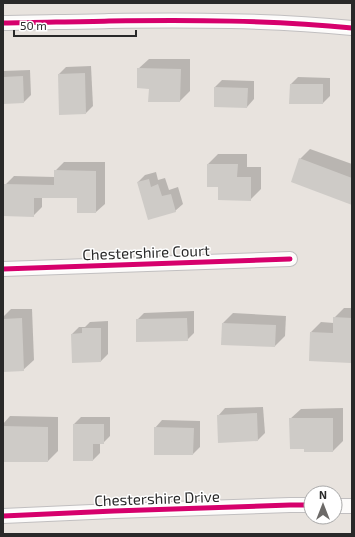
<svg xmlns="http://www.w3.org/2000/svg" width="355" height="537" font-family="'Exo 2',sans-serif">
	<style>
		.shadow { fill: #0003 }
		.building { fill: #cecbc7 }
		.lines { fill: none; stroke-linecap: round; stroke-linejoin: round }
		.minor-casing { stroke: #c1bfc0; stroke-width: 16 }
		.minor { stroke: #fcfbfa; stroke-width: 14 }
		.cycleway-casing { stroke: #fff; stroke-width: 8 }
		.cycleway { stroke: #d6006c; stroke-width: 5 }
		.labels { text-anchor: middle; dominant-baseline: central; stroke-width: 3; stroke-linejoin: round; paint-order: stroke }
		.street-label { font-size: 15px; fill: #292929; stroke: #fff }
	</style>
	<rect width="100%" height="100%" fill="#e8e3de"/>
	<g class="shadow">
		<polygon points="149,59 190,59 190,91 180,101 150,88 138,69"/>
		<polygon points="91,66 93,106 86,113 59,74 66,67"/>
		<polygon points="30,70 31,95 24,102 3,103 3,71"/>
		<polygon points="298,77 330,78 330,96 323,103 290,103 291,84"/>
		<polygon points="222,80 254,81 254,99 247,107 215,87"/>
		<polygon points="310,149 352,164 352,204 300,159"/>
		<polygon points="218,154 247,154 247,167 261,167 261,189 250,200 219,186 208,164"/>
		<polygon points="64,162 105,162 105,204 96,212 78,198 42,198 42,207 33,216 3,215 3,190 5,190 5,185 14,176 55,177 55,171"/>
		<polygon points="156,172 158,180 165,178 169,190 178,187 183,204 175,211 138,182 145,175"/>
		<polygon points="344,308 352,308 352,361 351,362 311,332 321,322 334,323 334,318"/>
		<polygon points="11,309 32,309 34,360 23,370 3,371 3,317"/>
		<polygon points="194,311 194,333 187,340 137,320 144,313"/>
		<polygon points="233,313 286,316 285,336 275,346 223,323"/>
		<polygon points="108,321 108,354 101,361 72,334 79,327 85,327 90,322"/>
		<polygon points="263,407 265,433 258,440 218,416 225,408"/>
		<polygon points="343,408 343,441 333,451 305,448 290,419 301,409"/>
		<polygon points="10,416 58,417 58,451 48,461 3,461 3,424"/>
		<polygon points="81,417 110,417 110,436 103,443 100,443 100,453 93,460 74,424"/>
		<polygon points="162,420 200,421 200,447 193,454 155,428"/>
	</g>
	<g class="building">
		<polygon points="137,68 181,69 180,102 148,102 149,89 137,88"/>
		<polygon points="85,73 86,114 59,115 58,74"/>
		<polygon points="23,76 24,103 3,104 3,77"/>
		<polygon points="290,84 323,84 323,104 289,104"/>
		<polygon points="214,87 248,88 247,108 214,107"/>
		<polygon points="299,158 352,178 352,205 291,182"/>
		<polygon points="207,164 238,164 237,177 251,177 251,201 218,200 218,187 207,187"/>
		<polygon points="54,170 96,171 96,213 77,213 77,198 34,198 34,217 3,216 4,184 54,185"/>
		<polygon points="149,179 151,187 158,184 162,196 171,194 176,212 148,220 137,182"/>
		<polygon points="333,317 352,318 351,363 309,361 310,332 333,333"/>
		<polygon points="22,318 24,371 3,372 3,319"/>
		<polygon points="187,318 188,341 136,342 136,319"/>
		<polygon points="222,323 276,325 275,347 221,345"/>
		<polygon points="82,328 101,328 101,362 72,363 71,334 82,333"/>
		<polygon points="257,413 258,441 218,443 217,415"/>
		<polygon points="289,418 333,418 333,452 304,452 304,449 290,449"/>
		<polygon points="73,424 104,424 104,444 93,444 93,461 73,461"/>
		<polygon points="3,426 48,427 48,462 3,462"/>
		<polygon points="154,427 194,428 193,455 154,455"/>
	</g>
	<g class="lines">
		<g class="minor-casing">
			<g id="minor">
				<path d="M3,23c35,-1 71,-1 106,-2 81,-1 163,-1 243,7"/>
				<polyline points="3,269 290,259"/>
				<polyline points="335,506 352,506"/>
				<polyline points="3,516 114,511 290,505 311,505"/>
			</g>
		</g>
		<use href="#minor" class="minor"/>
		<g class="cycleway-casing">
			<g id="cycleway">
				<path d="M3,23c35,-1 71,-1 106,-2 81,-1 163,-1 243,7"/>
				<polyline points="3,269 290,259"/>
				<polyline points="3,516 114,511 290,505 311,505"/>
			</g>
		</g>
		<use href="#cycleway" class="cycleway"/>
	</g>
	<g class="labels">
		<g class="street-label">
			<text transform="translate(146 252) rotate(-2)">Chestershire Court</text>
			<text transform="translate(157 498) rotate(-2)">Chestershire Drive</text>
		</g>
	</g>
	<rect width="355" height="537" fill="none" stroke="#292929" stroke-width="8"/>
	<g transform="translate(323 505)"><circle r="19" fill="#ffffff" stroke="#a9a9a9"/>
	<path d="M0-3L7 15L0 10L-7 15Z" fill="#6c6a68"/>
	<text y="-6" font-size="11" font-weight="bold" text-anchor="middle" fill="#292929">N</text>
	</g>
	<path d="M14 30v6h122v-6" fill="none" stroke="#292929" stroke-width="2"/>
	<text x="20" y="30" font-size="12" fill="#292929" stroke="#ffffff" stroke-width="3" paint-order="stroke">50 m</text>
</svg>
